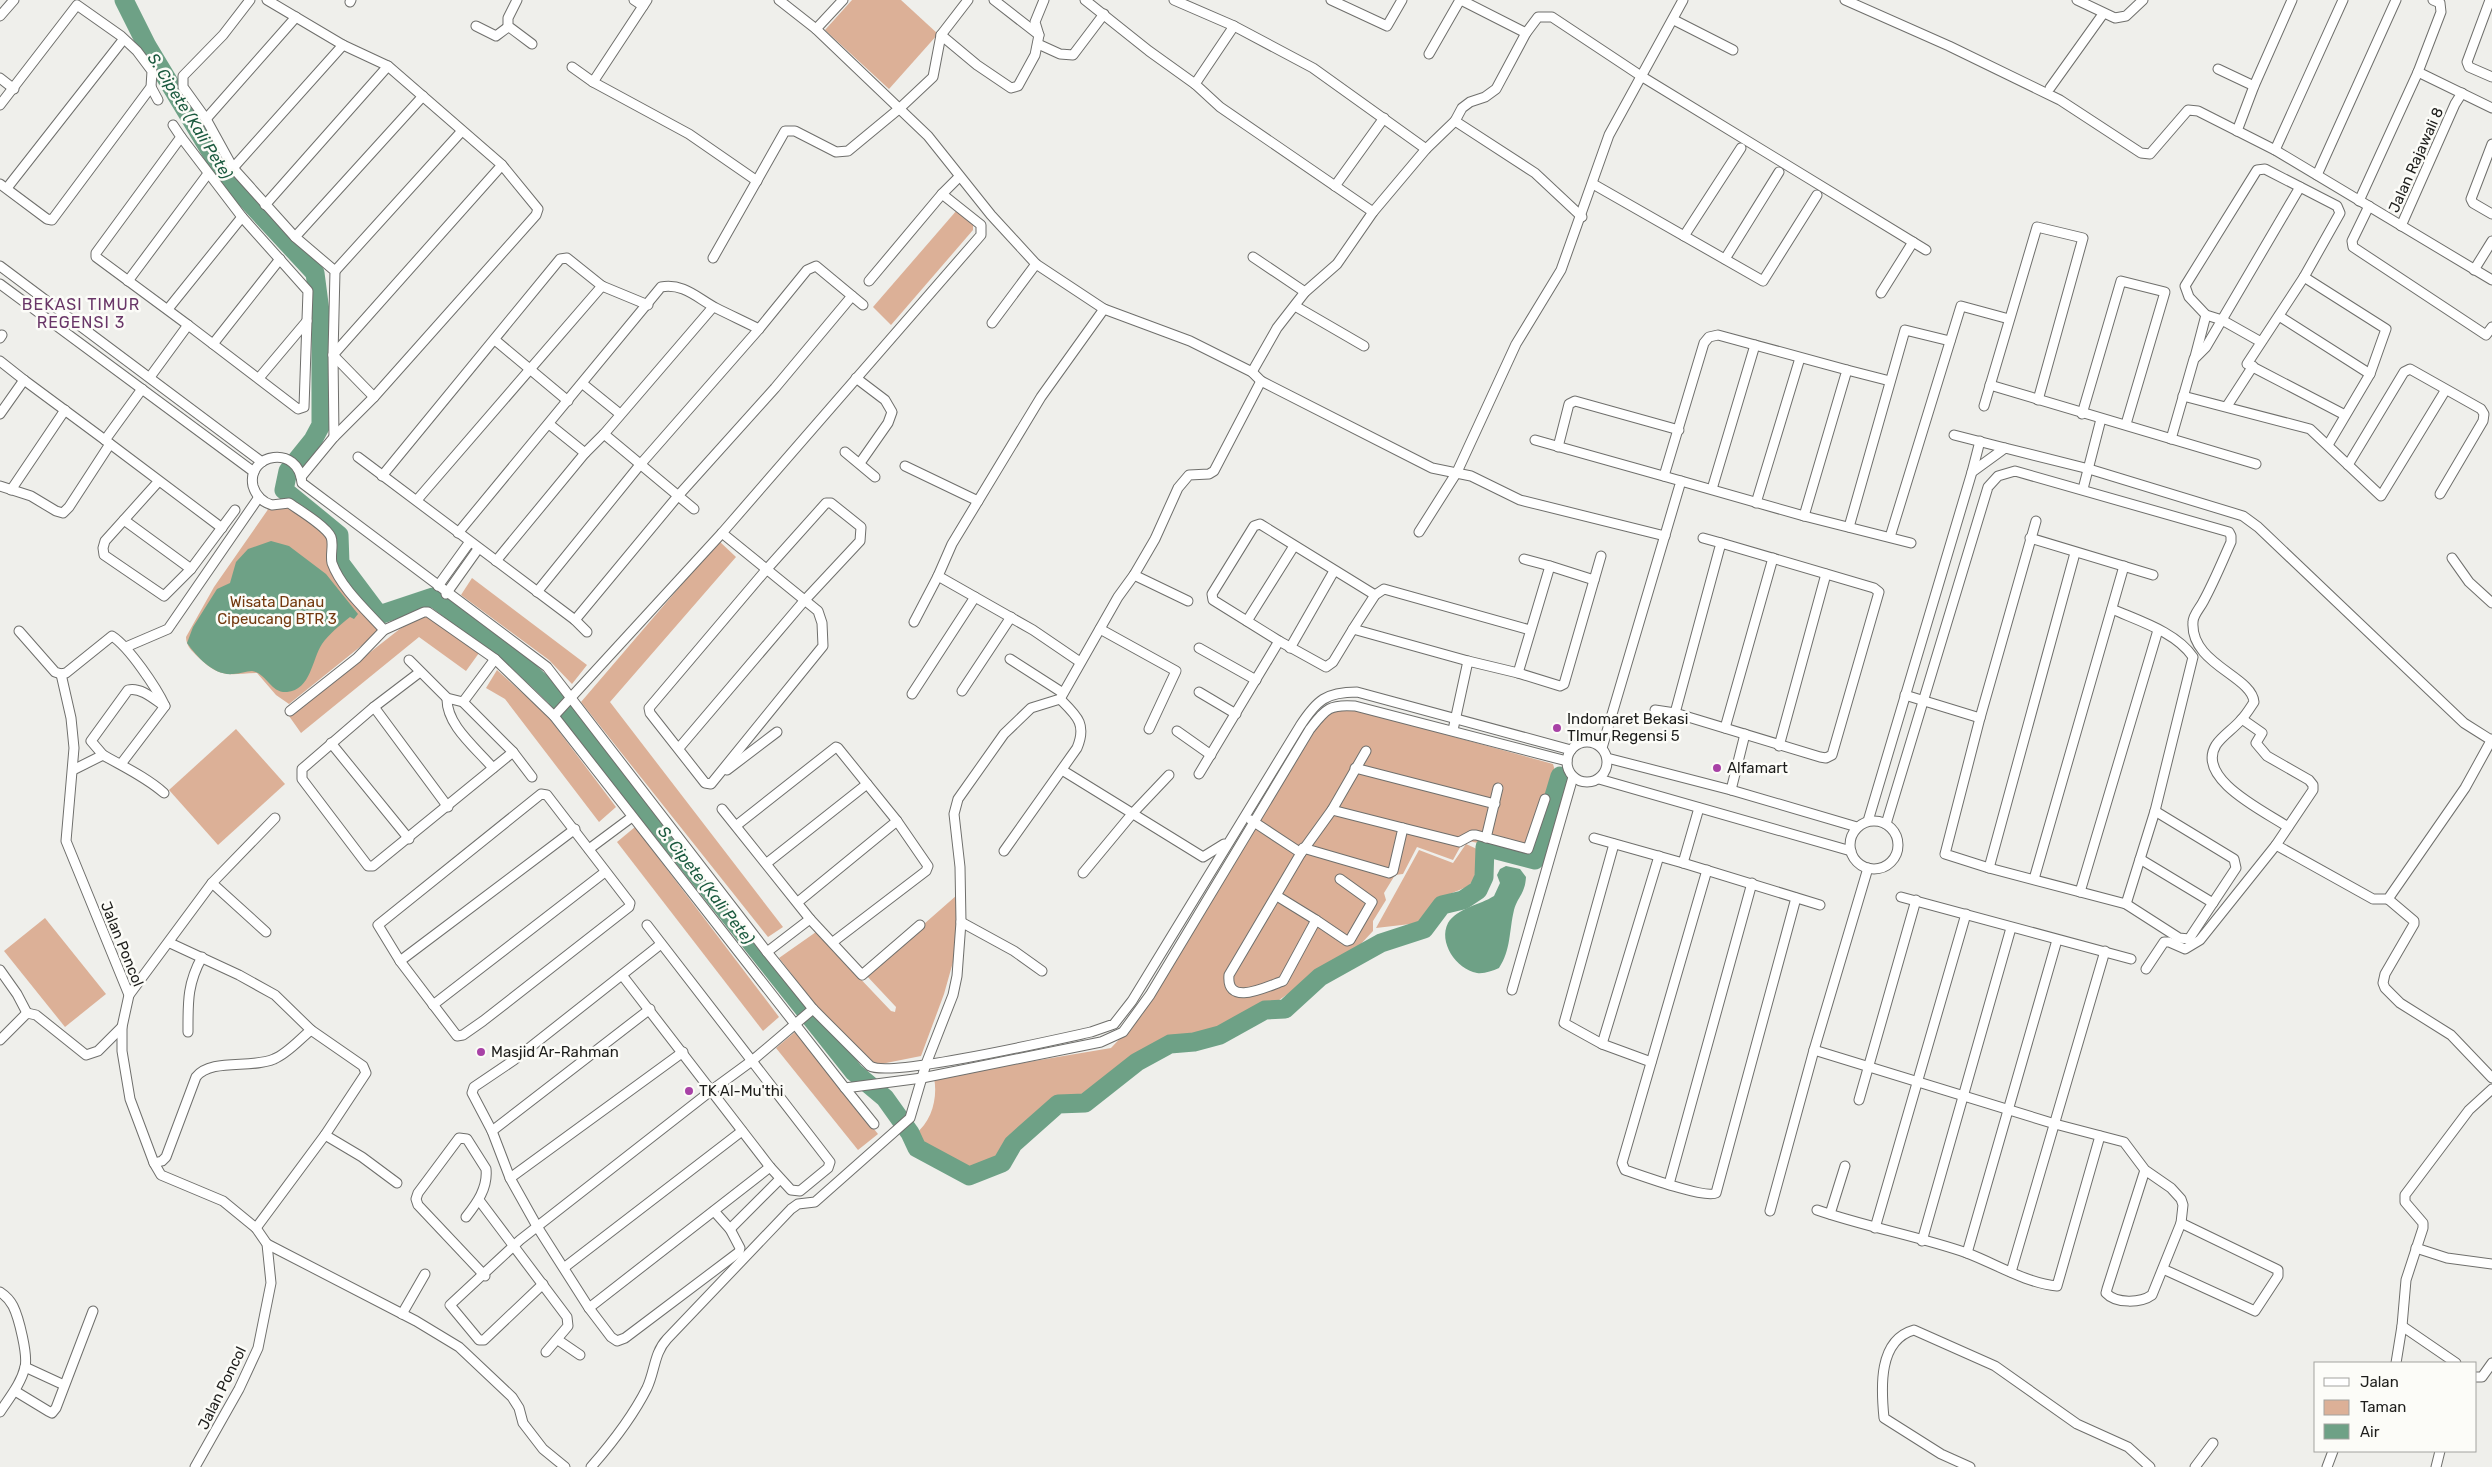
<svg xmlns="http://www.w3.org/2000/svg" width="2492" height="1467" font-family="Rubik,sans-serif">
	<style>
		.green { fill: #dcb097 }
		.water { fill: #6ea186 }
		.lines { fill: none; stroke-linecap: round; stroke-linejoin: round }
		.river { stroke: #6ea186; stroke-width: 19 }
		.minor-casing { stroke: #6f6f6c; stroke-width: 11 }
		.minor { stroke: #fff; stroke-width: 9 }
		.poi-dot { fill: #a842a6; stroke: #fcfcf8; stroke-width: 2 }
		.labels { text-anchor: middle; dominant-baseline: central; stroke-width: 5; stroke-linejoin: round; paint-order: stroke }
		.street-label { font-size: 15px; fill: #1e1e1c; stroke: #fcfcf8 }
		.park-label { font-size: 15px; fill: #73390f; stroke: #fcfcf8 }
		.poi-label { font-size: 15px; fill: #1e1e1c; stroke: #fcfcf8; text-anchor: start }
		.water-label { font-size: 16px; font-style: italic; fill: #1a593e; stroke: #fcfcf8 }
		.neighbourhood-label { font-size: 16px; letter-spacing: 1px; fill: #693668; stroke: #fcfcf8 }
	</style>
	<rect width="100%" height="100%" fill="#efefeb"/>
	<g class="green">
		<polygon points="852,0 901,0 938,34 889,89 825,30"/>
		<polygon points="957,210 973,221 973,230 891,325 873,307"/>
		<path d="M289,506l40,32 2,34 50,58 -92,74 -13,-9 -19,-22c-29,1 -36,6 -59,-16 -6,-6 -12,-11 -12,-20l28,-50 55,-79 14,1z"/>
		<polygon points="719,541 736,557 610,702 783,927 768,937 581,702"/>
		<polygon points="472,578 587,665 572,684 549,660 461,595"/>
		<polygon points="425,616 430,616 479,653 466,671 419,637 301,733 289,716 401,628"/>
		<polygon points="497,670 546,714 616,807 599,822 505,699 486,688"/>
		<path d="M1345,707l208,57 3,10 -26,80 -66,-14 -11,20 -36,-13 -14,27 -8,1 -11,18 2,7 -13,21v10l-14,15 -80,54 -77,36 -34,4 -43,25 -40,33 -29,3 -47,40 -10,18 -29,14 -51,-28 -4,-11c17,-12 23,-37 19,-56l177,-30 31,-33 175,-288 11,-14z"/>
		<polygon points="236,729 285,784 218,845 169,790"/>
		<polygon points="635,827 779,1017 763,1031 617,842"/>
		<path d="M1466,844l11,5c0,47 -9,33 -41,52 -7,4 -10,16 -17,22l-43,5 43,-78 34,13z"/>
		<polygon points="957,895 955,955 944,994 921,1056 876,1065 827,1019 779,958 816,932 891,1011 895,1012 896,1007 866,975"/>
		<polygon points="45,918 106,994 65,1027 4,951"/>
		<polygon points="795,1032 878,1134 858,1150 776,1048"/>
	</g>
	<g class="water">
		<path d="M271,541l18,5 37,28 32,40 -4,5 -4,-2c-10,8 -21,17 -28,27 -10,15 -11,46 -35,48 -17,1 -20,-19 -35,-21 -6,0 -12,3 -19,3 -19,2 -36,-17 -46,-31l6,-16 24,-38 13,-6 6,-21 12,-13z"/>
		<path d="M1506,866l14,3 6,8c-1,17 -8,19 -12,33 -5,21 -3,40 -15,58 -7,3 -15,6 -22,5 -21,-4 -39,-31 -29,-50 9,-15 32,-18 46,-27l6,-13 -3,-8 3,-6z"/>
	</g>
	<g class="lines">
		<polyline class="river" points="124,0 147,46 226,177 315,273 321,319 321,425 313,440 288,471 284,490 339,535 340,563 379,615 433,597 519,662 555,696 854,1072 885,1098 910,1133 917,1148 969,1176 1002,1163 1013,1144 1058,1104 1085,1103 1137,1062 1170,1044 1194,1042 1220,1035 1265,1010 1285,1009 1320,977 1381,943 1424,929 1442,905 1463,900 1478,890 1484,877 1485,847 1535,860 1560,776"/>
		<g class="minor-casing">
			<g id="minor">
				<polyline points="250,0 223,35 183,76 183,87 206,119 233,168 295,237 335,271 333,355 334,437"/>
				<polyline points="267,0 343,45 388,66 502,165 538,209 536,215 374,397 334,437 301,477"/>
				<polyline points="517,0 508,18 508,26 532,44"/>
				<polyline points="634,0 643,6"/>
				<polyline points="779,0 816,29 928,136 991,215 1036,264 1104,309 1190,341 1252,372 1261,381 1432,468 1471,476 1520,500 1665,536"/>
				<polyline points="994,0 1039,35"/>
				<polyline points="1085,0 1149,51 1195,84"/>
				<polyline points="1174,0 1234,26 1313,68 1426,149"/>
				<polyline points="1331,0 1387,26 1402,0"/>
				<polyline points="1461,0 1526,33"/>
				<polyline points="1845,0 1949,46 2060,100 2141,153 2150,154 2188,110 2198,111 2275,150 2492,280"/>
				<polyline points="2077,0 2115,18 2126,16 2143,0"/>
				<polyline points="2490,0 2467,62 2469,67 2492,77"/>
				<polyline points="350,2 351,0"/>
				<polyline points="0,16 14,0"/>
				<polyline points="1674,20 1733,50"/>
				<polyline points="476,26 496,36 508,27"/>
				<polyline points="1234,26 1195,84 1220,107 1373,212"/>
				<polyline points="816,29 843,0"/>
				<polyline points="941,35 977,65 1011,88 1018,86 1035,55 1039,35 1035,22 1044,0"/>
				<polyline points="1038,44 1060,54 1073,55 1104,14"/>
				<polyline points="1429,54 1460,0"/>
				<polyline points="572,67 593,82 689,134 757,181"/>
				<polyline points="2218,69 2254,86"/>
				<polyline points="2418,72 2492,108"/>
				<polyline points="0,78 14,89"/>
				<polyline points="593,82 647,0"/>
				<polyline points="151,87 158,100"/>
				<polyline points="2050,88 2103,14"/>
				<polyline points="0,105 77,5 121,36 137,51 152,71 151,87 52,220 47,219 0,184"/>
				<polyline points="206,119 296,17"/>
				<polyline points="1455,121 1535,173 1582,217"/>
				<polyline points="173,125 181,137 96,253 96,257 188,325"/>
				<polyline points="2237,131 2254,86 2292,0"/>
				<polyline points="2492,144 2471,199 2473,203 2492,214"/>
				<polyline points="2275,150 2343,0"/>
				<polyline points="233,168 343,45"/>
				<polyline points="2317,175 2396,0"/>
				<polyline points="1593,184 1763,281 1817,195"/>
				<polyline points="1335,186 1384,118"/>
				<polyline points="7,188 123,40"/>
				<polyline points="2359,201 2418,72 2441,12 2440,3 2433,0"/>
				<polyline points="265,205 388,66"/>
				<polyline points="2369,206 2352,241 2353,247 2486,335 2492,327"/>
				<polyline points="2401,226 2455,104 2462,93"/>
				<polyline points="1684,236 1741,148"/>
				<polyline points="295,237 423,96"/>
				<polyline points="1253,257 1305,292"/>
				<polyline points="713,258 785,131 795,131 836,152 848,151 900,108 933,77 941,35 968,0"/>
				<polyline points="1725,259 1779,172"/>
				<polyline points="0,266 262,462"/>
				<polyline points="2474,270 2492,241"/>
				<polyline points="335,271 461,132"/>
				<polyline points="2304,277 2386,329 2370,374 2328,445"/>
				<polyline points="128,281 207,175"/>
				<polyline points="869,281 942,194"/>
				<polyline points="0,284 254,472"/>
				<polyline points="1881,293 1913,242"/>
				<polyline points="1295,306 1364,346"/>
				<polyline points="168,309 242,217"/>
				<polyline points="2279,316 2370,374"/>
				<polyline points="992,323 1036,264"/>
				<polyline points="0,338 2,335"/>
				<polyline points="495,340 568,401"/>
				<polyline points="2261,342 2222,320 2206,315 2189,297 2185,286 2257,170 2265,169 2337,206 2340,213 2304,277 2247,364 2345,415"/>
				<polyline points="213,344 280,259"/>
				<polyline points="2195,357 2206,315"/>
				<polyline points="0,361 24,380"/>
				<polyline points="1847,370 1890,381"/>
				<polyline points="1252,372 1277,328 1305,292 1337,264 1373,212 1426,149 1455,121 1462,108 1470,102 1485,97 1496,89 1526,33 1538,17 1552,17 1641,76 1926,250"/>
				<polyline points="150,377 188,325 298,409 304,407 308,291 242,217 181,137"/>
				<polyline points="259,378 307,321"/>
				<polyline points="856,378 885,400 892,412 888,423 860,463"/>
				<polyline points="583,384 620,414"/>
				<polyline points="1990,385 2256,464"/>
				<polyline points="142,389 105,440 222,528"/>
				<polyline points="2183,396 2310,429 2381,496 2445,391"/>
				<polyline points="374,397 333,355 502,165"/>
				<polyline points="1984,406 2037,227 2083,238 2038,400"/>
				<polyline points="2227,406 2253,366"/>
				<polyline points="0,414 24,380 105,440"/>
				<polyline points="2082,414 2121,281 2165,292 2126,424"/>
				<polyline points="549,424 585,453"/>
				<polyline points="604,434 694,509"/>
				<polyline points="1954,435 2005,448"/>
				<polyline points="2171,439 2194,359 2206,347 2300,187"/>
				<polyline points="1535,440 1681,481 1602,748"/>
				<polyline points="1558,447 1569,404 1575,401 1679,430"/>
				<polyline points="845,452 875,477"/>
				<polyline points="358,457 575,620 587,632"/>
				<polyline points="2348,465 2404,372 2410,369 2481,409 2484,414 2483,421 2440,494"/>
				<polyline points="905,466 978,501"/>
				<polyline points="1972,472 1980,441"/>
				<polyline points="382,476 560,259 567,258 602,286 648,305"/>
				<polyline points="1664,476 1704,343 1709,337 1718,335 1847,370 1804,516"/>
				<polyline points="1681,481 1804,516 1911,543"/>
				<polyline points="158,482 105,541 103,548 104,555 164,596 191,569 235,510"/>
				<polyline points="0,486 31,496 56,511 63,513 69,507 110,444"/>
				<polyline points="1712,489 1755,345"/>
				<polyline points="2083,489 2101,419"/>
				<polyline points="11,490 65,410"/>
				<polyline points="417,500 602,286"/>
				<polyline points="1756,503 1800,358"/>
				<polyline points="124,520 191,569"/>
				<polyline points="2036,521 1980,718 1945,854 1989,868 2126,904 2179,938 2189,939 2236,868 2234,859 2155,811"/>
				<polyline points="1849,527 1905,330 1950,341"/>
				<polyline points="1419,532 1457,472 1516,344 1561,270 1609,135 1683,0"/>
				<path d="M458,533l203,-246c23,-4 36,11 55,21 14,7 29,14 43,21"/>
				<polyline points="1890,537 1961,306 2009,319"/>
				<polyline points="2030,538 2153,575"/>
				<polyline points="2452,558 2469,582 2492,603"/>
				<polyline points="1524,559 1550,566"/>
				<polyline points="496,561 585,453 604,434 713,307"/>
				<polyline points="1134,575 1188,601"/>
				<polyline points="438,586 469,543"/>
				<polyline points="537,592 639,466 759,329 807,270 816,266 863,305"/>
				<polyline points="446,594 478,549"/>
				<path d="M2112,609c27,12 64,23 81,48l-38,154 -29,93"/>
				<polyline points="575,620 677,497 775,388 852,296"/>
				<polyline points="1247,621 1294,546"/>
				<polyline points="914,622 938,576"/>
				<polyline points="1100,629 1176,671 1149,729"/>
				<polyline points="1353,629 1333,662 1326,667 1279,641 1213,600 1212,594 1254,526 1260,524 1375,595"/>
				<path d="M384,630c-17,-19 -43,-42 -52,-67 -2,-8 2,-19 -1,-26 -5,-11 -32,-27 -42,-34l-17,2c-10,-3 -16,-9 -19,-19 -7,-33 46,-42 49,-3l245,184 220,285 46,57 57,57c19,12 189,-27 221,-34l23,-8 18,-23 168,-275c17,-26 26,-34 57,-34l214,58"/>
				<path d="M19,631l36,41 6,2 5,-1 46,-37c17,11 44,51 53,70"/>
				<polyline points="126,647 168,629 259,497"/>
				<polyline points="1199,648 1256,680"/>
				<polyline points="1290,648 1334,571"/>
				<polyline points="1010,659 1063,693"/>
				<polyline points="409,660 447,698 463,702 513,752 532,777"/>
				<polyline points="1468,661 1353,629 1375,595 1384,589 1530,630"/>
				<polyline points="1080,662 1033,630 938,576 952,544 1041,397 1104,309"/>
				<polyline points="420,672 374,707 302,769 302,779 368,866 373,866 513,752"/>
				<polyline points="1518,673 1550,566 1594,580"/>
				<polyline points="61,674 71,718 74,748 66,841 129,995 122,1027 122,1051 130,1099 154,1163 161,1175 223,1201 256,1228 267,1244 271,1283 258,1348 239,1389 195,1467"/>
				<polyline points="962,691 1011,617"/>
				<polyline points="1199,692 1236,714"/>
				<polyline points="912,694 975,597"/>
				<polyline points="1905,695 1980,718"/>
				<path d="M447,698c-1,27 29,50 46,70"/>
				<polyline points="463,702 495,659"/>
				<polyline points="374,707 448,807"/>
				<polyline points="1655,710 1675,713 1820,757 1826,758 1832,755 1879,592 1874,588 1721,543"/>
				<path d="M290,711l67,-53 27,-28 40,-18h4l67,47 59,57 291,372 77,-10 179,-36 22,-10 27,-37 160,-266c16,-20 19,-25 45,-23l212,55"/>
				<polyline points="1675,713 1721,543 1703,538"/>
				<polyline points="554,716 722,533 981,235 981,225 942,194 959,177"/>
				<polyline points="1725,728 1773,558"/>
				<polyline points="1453,730 1468,661 1518,673 1560,686 1564,684 1601,556"/>
				<polyline points="1177,731 1211,755"/>
				<circle cx="1587" cy="762" r="20"/>
				<polyline points="331,743 409,839"/>
				<polyline points="1779,746 1826,574"/>
				<polyline points="679,748 804,601 860,541 861,527 831,503 826,503 766,570 649,708 650,713 705,783 711,784 823,646 822,623 818,611 722,533"/>
				<path d="M103,755l-12,-14 37,-51c13,-3 26,9 36,16"/>
				<polyline points="1607,758 1731,790 1857,827"/>
				<polyline points="121,764 165,706"/>
				<polyline points="1355,768 1495,804"/>
				<path d="M73,770l30,-15c21,12 43,22 61,38"/>
				<polyline points="727,770 777,732"/>
				<polyline points="1062,770 1203,857 1224,844"/>
				<polyline points="1199,774 1279,641"/>
				<polyline points="1599,779 1851,851"/>
				<polyline points="1731,790 1745,734"/>
				<polygon points="541,794 547,795 630,903 629,907 483,1021 463,1035 457,1036 400,961 378,925"/>
				<polyline points="722,809 810,919 767,952"/>
				<polyline points="1251,820 1301,853 1332,810 1366,751"/>
				<polyline points="1868,821 1972,472 2005,448 2089,469 2243,516 2258,527 2464,723 2491,740"/>
				<circle cx="1874" cy="845" r="24"/>
				<path d="M1886,824l102,-337 10,-11 17,-5 214,61 2,4v6c-9,20 -17,40 -28,60 -3,6 -10,13 -10,20 -3,42 59,54 61,80 -4,6 -8,13 -14,19 -7,8 -18,15 -24,24 -21,34 50,67 72,82"/>
				<polyline points="737,825 836,747 838,748 897,821 928,866 926,871 833,942"/>
				<polyline points="1403,828 1459,842 1472,835 1476,835 1528,849 1545,799"/>
				<polyline points="1486,838 1498,788"/>
				<polyline points="1594,838 1683,863 1699,808"/>
				<polyline points="1614,844 1564,1023 1602,1044 1651,1062"/>
				<polyline points="2276,845 2373,899 2388,899 2465,788 2492,739"/>
				<polyline points="1303,848 1389,873 1393,871 1403,828 1332,810"/>
				<polyline points="589,849 632,817"/>
				<path d="M1004,851l73,-103c10,-24 0,-32 -17,-49"/>
				<path d="M1301,853l-72,122c-3,33 39,11 54,6l33,-61 31,21 3,-1 22,-38 -32,-23"/>
				<polyline points="2140,859 2213,903"/>
				<polyline points="767,863 867,784"/>
				<polyline points="1683,863 1820,905"/>
				<polyline points="1989,868 2075,553"/>
				<path d="M1707,870l-85,293 3,7c15,5 80,29 91,23l80,-295"/>
				<polyline points="1083,873 1132,814 1169,775"/>
				<polyline points="2034,879 2124,566"/>
				<polyline points="212,883 266,932"/>
				<polyline points="2080,892 2158,630"/>
				<polyline points="1277,896 1316,920"/>
				<polyline points="1901,897 2131,959"/>
				<polyline points="2388,899 2414,921 2414,924 2385,974 2383,983 2385,988 2400,1003 2451,1035 2492,1078"/>
				<polyline points="798,902 897,821"/>
				<polyline points="810,919 862,975 920,925"/>
				<polyline points="961,922 1014,951 1042,971"/>
				<polyline points="170,943 239,975 275,995 311,1030 363,1066 366,1073 325,1135 256,1228"/>
				<polyline points="661,944 514,1060 474,1087 472,1093 492,1131 510,1178 538,1228 589,1308 611,1337 617,1341 625,1338 739,1252 740,1248 730,1229 714,1211"/>
				<polyline points="400,961 575,829"/>
				<polyline points="2146,969 2164,942 2169,942 2185,949 2200,940 2276,845 2313,790 2313,785 2309,780 2267,756 2256,743 2262,733 2242,719"/>
				<polyline points="0,970 17,994 27,1013"/>
				<polyline points="622,975 770,1167 791,1190 800,1191 828,1168 830,1162 647,925"/>
				<polyline points="1512,990 1573,777"/>
				<polyline points="129,995 212,883 275,818"/>
				<polyline points="433,1005 605,872"/>
				<path d="M188,1032c0,-29 -1,-48 14,-75"/>
				<polyline points="0,1040 27,1013 36,1015 86,1055 98,1051 122,1027"/>
				<polyline points="1602,1044 1659,856"/>
				<path d="M1814,1050l241,74 69,18 21,28 26,18 10,11 2,6 -2,18 -29,72c-11,8 -36,9 -46,-2l1,-4 38,-119"/>
				<polyline points="845,1088 874,1124"/>
				<polyline points="1859,1100 1916,900"/>
				<polyline points="492,1131 650,1009"/>
				<polyline points="325,1135 362,1157 397,1183"/>
				<path d="M154,1163l8,-2 4,-4 30,-80c15,-19 55,-8 78,-18 13,-5 26,-20 37,-29"/>
				<polyline points="510,1178 683,1052"/>
				<polyline points="1669,1184 1752,883"/>
				<polyline points="479,1200 567,1317 568,1326 546,1352"/>
				<path d="M1817,1210c49,17 101,26 150,43 29,11 59,30 90,33l43,-150"/>
				<polyline points="1770,1211 1814,1050 1868,868"/>
				<polyline points="1830,1214 1845,1166"/>
				<path d="M466,1217c11,-14 22,-29 20,-48l-19,-30 -8,-1 -41,55 -2,6 2,6 67,71"/>
				<polyline points="1875,1228 1966,914"/>
				<polyline points="730,1229 780,1179"/>
				<polyline points="1922,1241 2011,928"/>
				<polyline points="267,1244 416,1321 459,1347 512,1397 519,1408 523,1423 543,1449 565,1467"/>
				<polyline points="2416,1248 2447,1258 2492,1264"/>
				<polyline points="1967,1253 2057,940"/>
				<polyline points="565,1267 742,1131"/>
				<polyline points="2163,1269 2255,1311 2278,1276 2278,1270 2274,1268 2181,1223"/>
				<polyline points="2011,1272 2105,951"/>
				<polyline points="543,1284 484,1340 479,1340 450,1305 520,1240 712,1090 753,1060 813,1009"/>
				<path d="M0,1292c6,4 10,8 13,14 6,12 15,49 12,61 -4,17 -16,31 -25,45"/>
				<polyline points="589,1308 770,1167"/>
				<polyline points="402,1314 425,1274"/>
				<polyline points="2402,1326 2456,1363"/>
				<polyline points="558,1340 580,1355"/>
				<polyline points="2396,1363 2402,1326 2406,1280 2423,1228 2423,1223 2405,1202 2405,1195 2469,1110 2492,1089"/>
				<polyline points="25,1367 64,1385"/>
				<polyline points="2476,1377 2482,1377 2492,1363"/>
				<polyline points="15,1391 48,1411 52,1413 56,1408 93,1311"/>
				<path d="M591,1467c22,-25 41,-49 56,-79 8,-17 7,-35 20,-49l124,-130 7,-5 17,-2 95,-84 16,-54 27,-69 4,-19 4,-54 -1,-55 -6,-53 4,-15 46,-65 27,-26 29,-9 58,-102 16,-22 21,-36 23,-51 11,-13 20,-1 5,-3 47,-90"/>
				<path d="M1970,1467l-29,-13 -57,-36c-3,-30 -6,-78 30,-88l81,36 82,58 51,23 22,20"/>
				<polyline points="2195,1467 2213,1443"/>
				<polyline points="2327,1467 2333,1451"/>
				<polyline points="2436,1467 2440,1451"/>
			</g>
		</g>
		<use href="#minor" class="minor"/>
	</g>
	<g class="poi-dot">
		<circle cx="1557" cy="728" r="5"/>
		<circle cx="1717" cy="768" r="5"/>
		<circle cx="481" cy="1052" r="5"/>
		<circle cx="689" cy="1091" r="5"/>
	</g>
	<g class="labels">
		<g class="street-label">
			<text transform="translate(2416 160) rotate(-66)">Jalan Rajawali 8</text>
			<text transform="translate(122 944) rotate(68)">Jalan Poncol</text>
			<text transform="translate(222 1388) rotate(-64)">Jalan Poncol</text>
		</g>
		<g class="park-label">
			<text x="277" y="602">Wisata Danau<tspan x="277" dy="17">Cipeucang BTR 3</tspan></text>
		</g>
		<g class="poi-label">
			<text x="1567" y="719">Indomaret Bekasi<tspan x="1567" dy="17">TImur Regensi 5</tspan></text>
			<text x="1727" y="768">Alfamart</text>
			<text x="491" y="1052">Masjid Ar-Rahman</text>
			<text x="699" y="1091">TK Al-Mu'thi</text>
		</g>
		<g class="water-label">
			<text transform="translate(190 116) rotate(58)">S. Cipete (Kali Pete)</text>
			<text transform="translate(706 885) rotate(52)">S. Cipete (Kali Pete)</text>
		</g>
		<g class="neighbourhood-label">
			<text x="81" y="304">BEKASI TIMUR<tspan x="81" dy="18">REGENSI 3</tspan></text>
		</g>
	</g>
	<rect x="2314" y="1362" width="162" height="90" fill="#fcfcf8" stroke="#a3a3a0"/>
	<rect x="2324" y="1378" width="25" height="8" fill="#ffffff" stroke="#a3a3a0"/>
	<text x="2360" y="1387" font-size="15" fill="#1e1e1c">Jalan</text>
	<rect x="2324" y="1400" width="25" height="15" fill="#dcb097" stroke="#a3a3a0"/>
	<text x="2360" y="1412" font-size="15" fill="#1e1e1c">Taman</text>
	<rect x="2324" y="1424" width="25" height="15" fill="#6ea186" stroke="#a3a3a0"/>
	<text x="2360" y="1437" font-size="15" fill="#1e1e1c">Air</text>
</svg>
